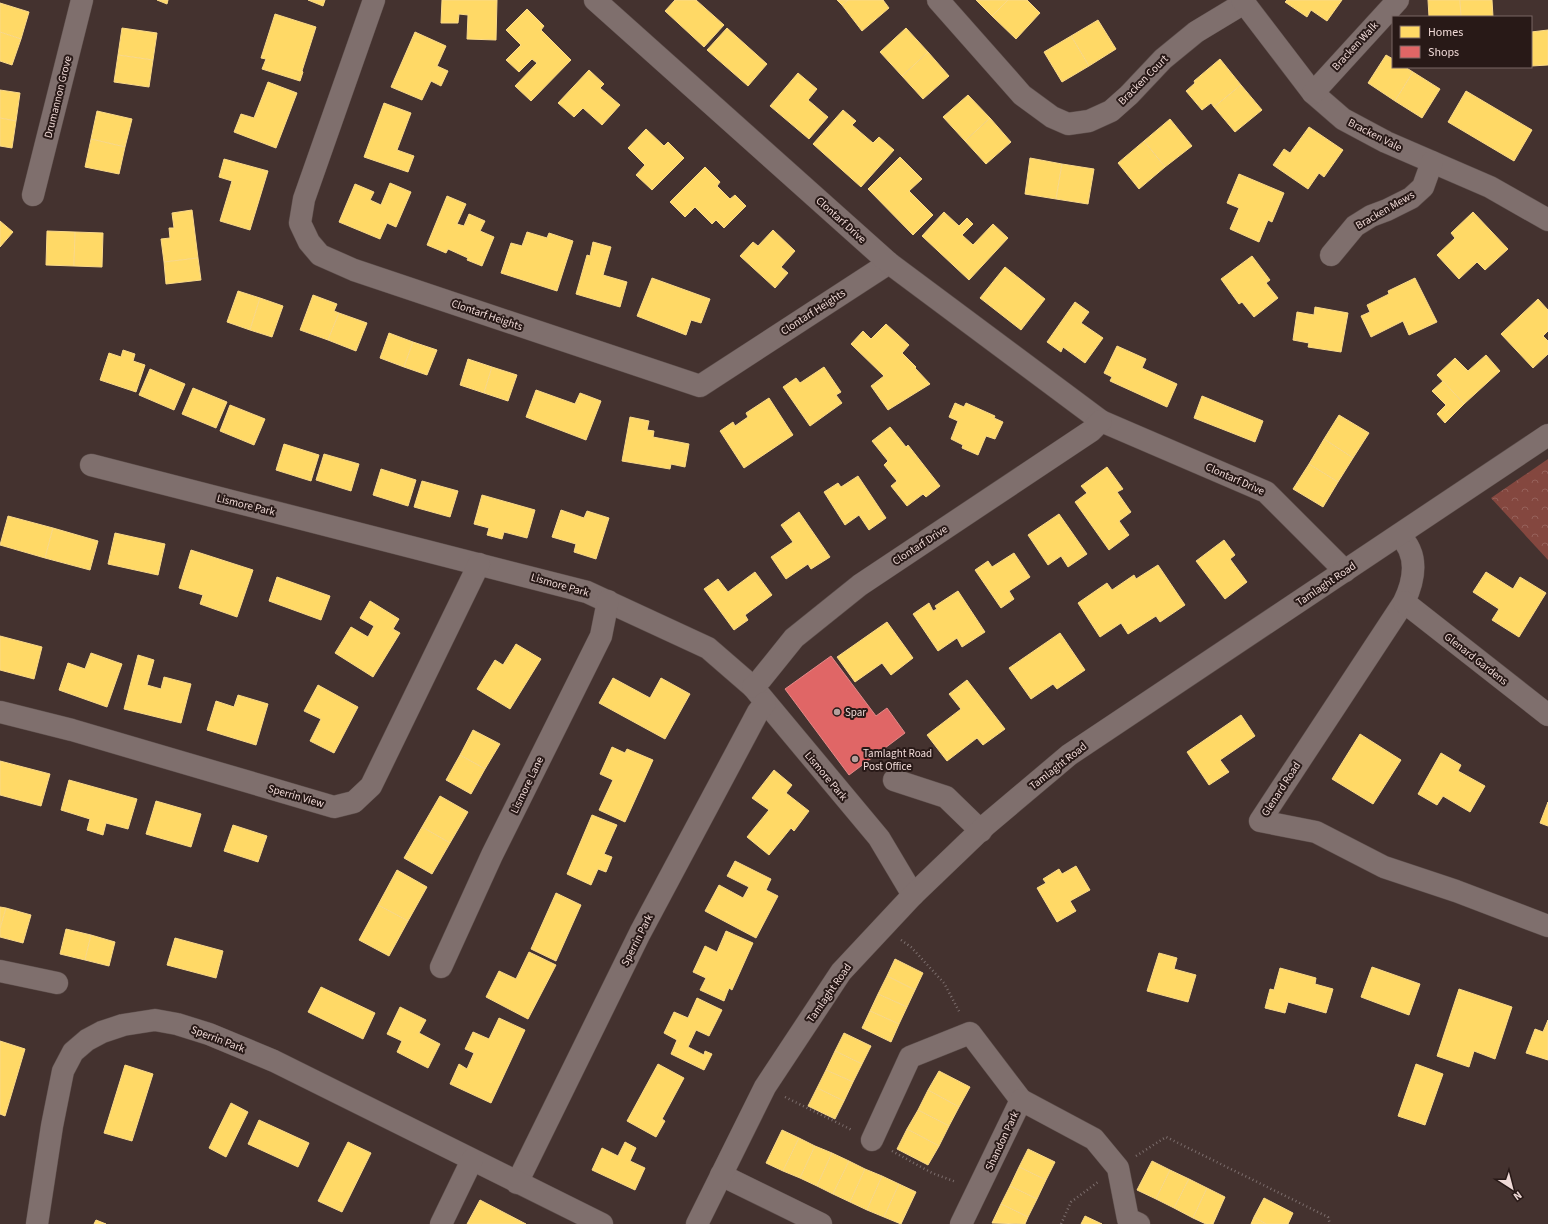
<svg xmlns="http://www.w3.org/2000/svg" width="1548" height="1224" font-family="'Source Sans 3',sans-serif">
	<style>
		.park { fill: url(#park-crowns) }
		.homes { fill: #ffd966; stroke: #fad988 }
		.shops { fill: #e06666; stroke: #e58988 }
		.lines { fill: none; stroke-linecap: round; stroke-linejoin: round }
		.minor-casing { stroke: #5d4e4b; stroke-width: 23 }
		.path { stroke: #7d6f6e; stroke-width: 2.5; stroke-dasharray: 1 3; stroke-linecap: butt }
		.minor { stroke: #7f6f6d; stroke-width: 22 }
		.poi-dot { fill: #b49f9c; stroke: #281917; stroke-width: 1.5 }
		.labels { text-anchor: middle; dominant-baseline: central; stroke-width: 4; stroke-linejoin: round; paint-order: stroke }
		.street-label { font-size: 11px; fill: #f0dad7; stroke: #281917 }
		.poi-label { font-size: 11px; fill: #f0dad7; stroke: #281917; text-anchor: start }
	</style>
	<defs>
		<pattern id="park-crowns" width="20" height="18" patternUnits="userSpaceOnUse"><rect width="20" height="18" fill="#84473f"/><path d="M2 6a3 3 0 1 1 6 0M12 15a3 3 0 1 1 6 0" fill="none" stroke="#96615a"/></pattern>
	</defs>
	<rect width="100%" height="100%" fill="#44322f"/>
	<polygon class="park" points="1548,459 1548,560 1491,498"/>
	<g class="homes">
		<polygon points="157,0 168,0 167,4"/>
		<polygon points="308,0 325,0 323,6"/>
		<polygon points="442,0 497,0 496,40 467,39 468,15 459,14 458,23 441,23"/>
		<polygon points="675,0 696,0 724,25 704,47 665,11"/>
		<polygon points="837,0 848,0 842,5"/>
		<polygon points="848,0 883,0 889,8 862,31 842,5"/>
		<polygon points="976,0 1008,0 992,16"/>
		<polygon points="1008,0 1027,0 1040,13 1016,39 992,16"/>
		<polygon points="1287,0 1342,0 1327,21 1311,10 1307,17 1285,2"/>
		<polygon points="1428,0 1460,0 1461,17 1429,17"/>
		<polygon points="1460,0 1492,0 1493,17 1461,17"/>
		<polygon points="0,3 29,12 21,39 0,32"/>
		<polygon points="527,9 544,26 541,30 571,60 531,101 515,86 537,63 532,59 519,72 506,60 521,45 506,30"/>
		<polygon points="275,14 316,27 302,71 303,72 300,81 262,69 266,59 261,58"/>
		<polygon points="1098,20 1116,49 1089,66 1071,36"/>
		<polygon points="122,28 157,33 153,60 118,55"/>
		<polygon points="727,28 767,64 748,86 707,50"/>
		<polygon points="906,28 928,52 902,76 880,52"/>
		<polygon points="1548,30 1548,65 1531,66 1531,32"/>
		<polygon points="0,32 21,39 12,65 0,61"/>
		<polygon points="415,32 446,46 437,66 448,71 441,86 431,81 422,100 391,87"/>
		<polygon points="1071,36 1089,66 1062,82 1044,52"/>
		<polygon points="928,52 949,76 923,99 902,76"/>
		<polygon points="118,55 153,60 149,87 114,82"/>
		<polygon points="1386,55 1393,59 1393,67 1405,67 1413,72 1395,101 1368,83"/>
		<polygon points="1220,59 1241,85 1214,107 1211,103 1202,110 1186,91 1195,83 1194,81"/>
		<polygon points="589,70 604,84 600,88 620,105 602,125 583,108 574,117 558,103"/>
		<polygon points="1413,72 1440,89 1422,118 1395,101"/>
		<polygon points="798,73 817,89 808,100 828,117 809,139 770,106"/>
		<polygon points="268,82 297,93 276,148 234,132 241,114 254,118"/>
		<polygon points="1241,85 1262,110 1235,132 1214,107"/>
		<polygon points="0,90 20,93 16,121 0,118"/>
		<polygon points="1466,91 1532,130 1514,161 1448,122"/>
		<polygon points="968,95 990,118 965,141 943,117"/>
		<polygon points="384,103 411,113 397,150 414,156 408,172 364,157"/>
		<polygon points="843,110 856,121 852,125 873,143 879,137 894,150 861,187 813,144"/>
		<polygon points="97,111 132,119 125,147 91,139"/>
		<polygon points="0,118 16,121 12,148 0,146"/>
		<polygon points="990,118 1011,142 986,164 965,141"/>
		<polygon points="1170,119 1192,146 1165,167 1144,141"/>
		<polygon points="1309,127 1343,150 1324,177 1319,173 1308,189 1273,165 1284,149 1290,153"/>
		<polygon points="646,129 664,146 668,142 684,158 652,190 636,175 645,165 628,148"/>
		<polygon points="91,139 125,147 119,174 85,167"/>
		<polygon points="1144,141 1165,167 1139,189 1118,163"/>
		<polygon points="900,157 922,179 909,191 933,215 913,235 868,189"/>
		<polygon points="1030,158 1062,164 1056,199 1025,194"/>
		<polygon points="224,159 268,171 250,230 220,221 232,181 219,177"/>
		<polygon points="1062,164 1094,169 1088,204 1056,199"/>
		<polygon points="705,167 720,182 717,186 730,199 735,195 746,206 724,228 716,220 712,224 695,207 685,217 670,202"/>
		<polygon points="1239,174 1284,193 1272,222 1268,220 1259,242 1230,229 1239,208 1227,203"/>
		<polygon points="390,183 411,192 396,227 387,223 380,239 339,222 355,184 374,192 370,200 381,205"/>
		<polygon points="447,196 466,204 457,224 464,226 469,214 485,221 480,231 494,237 482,266 467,260 468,258 448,249 446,253 427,245"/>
		<polygon points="192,210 198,258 164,262 161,239 170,238 169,228 174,228 172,213"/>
		<polygon points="944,212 959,226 967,218 973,224 962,235 973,245 993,224 1008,238 969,280 922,236"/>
		<polygon points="1473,212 1508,249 1485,270 1477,262 1459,279 1437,255 1455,238 1451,233"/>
		<polygon points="0,221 13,232 0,247"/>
		<polygon points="773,230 795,251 781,267 788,273 775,288 740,256 753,242 758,246"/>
		<polygon points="47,231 75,232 74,266 46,265"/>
		<polygon points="75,232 103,233 102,267 74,266"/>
		<polygon points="527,232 547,238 549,233 573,241 557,291 501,273 511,243 522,246"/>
		<polygon points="593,242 611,247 603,275 627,282 620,307 576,294 587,255 590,256"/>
		<polygon points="1252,256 1270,280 1266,283 1278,298 1254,317 1242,302 1239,304 1221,279"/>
		<polygon points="198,258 201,280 166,284 164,262"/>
		<polygon points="1005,267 1045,299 1021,330 980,298"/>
		<polygon points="652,278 710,299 701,323 691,320 686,335 637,316"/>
		<polygon points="1415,278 1437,322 1409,335 1403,321 1371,337 1361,316 1370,312 1367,305 1389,294 1388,291"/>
		<polygon points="238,291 260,298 250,330 227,322"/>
		<polygon points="313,295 337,304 334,311 339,313 328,340 300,330"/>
		<polygon points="260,298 283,306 272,337 250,330"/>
		<polygon points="1538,299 1548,310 1548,331 1543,336 1548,341 1548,354 1533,368 1501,334"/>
		<polygon points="1075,302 1089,312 1081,323 1103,338 1085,363 1063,347 1061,352 1047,342"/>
		<polygon points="1315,307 1348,313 1341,352 1308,347 1309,343 1293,340 1297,312 1314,315"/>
		<polygon points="339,313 367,323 356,351 328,340"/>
		<polygon points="886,324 909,345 902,353 916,367 915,368 930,384 888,410 871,386 884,376 851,344 863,331 871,339"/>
		<polygon points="389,333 413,342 404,367 380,358"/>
		<polygon points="413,342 437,350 427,375 404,367"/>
		<polygon points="1117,346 1146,359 1142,368 1177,384 1167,407 1110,381 1112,377 1104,373"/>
		<polygon points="123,350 135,354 133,361 145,365 136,392 100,380 109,353 121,357"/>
		<polygon points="1486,355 1500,371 1464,404 1437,375 1455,358 1468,371"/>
		<polygon points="468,359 492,367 484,393 460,385"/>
		<polygon points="492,367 517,375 508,401 484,393"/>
		<polygon points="824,367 841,392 836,395 842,403 810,426 783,387 796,378 800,383"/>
		<polygon points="150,369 185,384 174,410 139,395"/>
		<polygon points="1443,381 1464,404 1445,423 1437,414 1446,405 1432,391"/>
		<polygon points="193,388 227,402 216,428 182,414"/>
		<polygon points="536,390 575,404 580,393 601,401 586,440 526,417"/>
		<polygon points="1202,396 1263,421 1255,442 1194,418"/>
		<polygon points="769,398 793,435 744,468 720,431 733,422 735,426 748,417 746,413"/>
		<polygon points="955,403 964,407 966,403 995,416 994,418 1003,422 995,439 986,436 978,455 962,448 963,445 951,439 958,421 949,417"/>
		<polygon points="230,405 265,419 254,445 220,431"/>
		<polygon points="1339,415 1369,433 1353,458 1324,439"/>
		<polygon points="630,417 649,421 647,430 654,431 653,437 689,444 685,467 671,464 670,469 622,461"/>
		<polygon points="890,427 906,447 908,445 940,486 926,497 923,494 907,506 891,486 897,481 884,465 888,461 872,441"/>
		<polygon points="1324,439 1353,458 1338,482 1309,464"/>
		<polygon points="284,444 319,455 311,481 276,470"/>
		<polygon points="324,454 359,464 351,491 316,480"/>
		<polygon points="1309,464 1338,482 1323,507 1293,489"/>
		<polygon points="1107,467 1123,489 1117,492 1131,512 1119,521 1129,535 1109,550 1075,502 1087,493 1081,486"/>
		<polygon points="381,469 416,480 408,506 373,495"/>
		<polygon points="858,476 886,518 869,530 859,515 845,525 824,492 838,483 841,487"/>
		<polygon points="422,481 458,491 450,517 414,507"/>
		<polygon points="482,495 535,510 527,538 504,532 502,539 487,535 489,528 474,524"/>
		<polygon points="561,510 584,518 587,511 609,518 596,559 574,552 576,544 552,537"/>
		<polygon points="799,512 830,557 811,569 808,564 786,579 771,557 793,542 781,525"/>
		<polygon points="1059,514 1087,554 1068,567 1061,556 1048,565 1028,535"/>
		<polygon points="8,516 53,528 45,558 0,545"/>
		<polygon points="53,528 98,541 90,570 45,558"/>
		<polygon points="115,533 165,544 158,575 108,564"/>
		<polygon points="1224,540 1235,555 1230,559 1247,582 1225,599 1196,561"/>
		<polygon points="191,550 253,570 237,617 200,604 203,595 179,588"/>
		<polygon points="1014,553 1030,577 1009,591 1014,599 1001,608 975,570 988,561 992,567"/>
		<polygon points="1158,565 1185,605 1160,622 1156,616 1128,634 1121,623 1100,637 1078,603 1107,583 1112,590 1134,575 1136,579"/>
		<polygon points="755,572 772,595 745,615 748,620 734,630 704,589 718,579 728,592"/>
		<polygon points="1486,572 1513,589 1520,577 1546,593 1519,637 1492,620 1499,609 1473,592"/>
		<polygon points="277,577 330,596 321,620 269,601"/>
		<polygon points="958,591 985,632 962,647 957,638 938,651 913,614 929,603 933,611 937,609 935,606"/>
		<polygon points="370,601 399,619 393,629 400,633 373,677 335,653 351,627 368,637 374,626 360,618"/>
		<polygon points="887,622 913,658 891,675 882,663 855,682 837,657"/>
		<polygon points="1060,633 1085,670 1057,689 1053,684 1031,699 1009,668"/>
		<polygon points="0,636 42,647 34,679 0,670"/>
		<polygon points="516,644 541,659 510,709 477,689 495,660 503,665"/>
		<polygon points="91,653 122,664 107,707 59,690 68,663 85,669"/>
		<polygon points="138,655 154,660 147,685 161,689 164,677 191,684 181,723 124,709"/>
		<polygon points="613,678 650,698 661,678 690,694 665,739 599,703"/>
		<polygon points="967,680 1005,729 983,745 977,738 947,761 927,735 961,709 949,694"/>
		<polygon points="318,685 358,707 334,753 310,741 321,719 304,711"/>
		<polygon points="238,695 268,704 256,745 207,730 216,701 234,707"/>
		<polygon points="1241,715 1255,736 1220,760 1229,772 1209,785 1187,752"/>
		<polygon points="473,730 500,744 485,769 460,755"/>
		<polygon points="1360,734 1401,760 1373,804 1332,779"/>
		<polygon points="612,747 625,753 627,749 653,760 625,822 599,810 613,780 600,774"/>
		<polygon points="1441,753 1461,765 1458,771 1485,786 1470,812 1443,796 1437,805 1418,794"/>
		<polygon points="460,755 485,769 471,794 446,780"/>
		<polygon points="0,761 50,774 41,806 0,795"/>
		<polygon points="774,770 792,785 786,793 809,811 794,831 791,828 769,855 747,837 769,810 752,798"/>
		<polygon points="69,780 137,799 128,829 106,823 103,835 87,830 90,819 61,810"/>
		<polygon points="440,796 468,812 450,843 422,827"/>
		<polygon points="156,801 201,814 191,847 146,834"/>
		<polygon points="1548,802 1548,826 1540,823"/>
		<polygon points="592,815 617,825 604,854 612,857 606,872 598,869 591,885 567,874"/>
		<polygon points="233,825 267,836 258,862 224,851"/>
		<polygon points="422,827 450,843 432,874 404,858"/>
		<polygon points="735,861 771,879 766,890 778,896 756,938 705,911 719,885 743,898 749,887 727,876"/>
		<polygon points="1076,866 1090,890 1070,901 1076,911 1057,922 1037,888 1046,883 1043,879 1059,869 1062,874"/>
		<polygon points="397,870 427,887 408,921 378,905"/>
		<polygon points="556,893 581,905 556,961 531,949"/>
		<polygon points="378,905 408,921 389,956 359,940"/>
		<polygon points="0,907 6,908 0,929"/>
		<polygon points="6,908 31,915 23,943 0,937 0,929"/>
		<polygon points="66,929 91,935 85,960 60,954"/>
		<polygon points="726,931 753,943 732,990 729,988 724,1001 700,990 706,978 693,972 705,946 717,952"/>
		<polygon points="91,935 115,942 109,966 85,960"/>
		<polygon points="175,938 223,951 216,978 167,965"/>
		<polygon points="529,952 556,965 528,1019 486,997 499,971 516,979"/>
		<polygon points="1159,953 1177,958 1174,969 1196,975 1188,1002 1147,991"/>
		<polygon points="895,959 923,973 915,990 887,976"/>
		<polygon points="1372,967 1420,984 1409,1015 1361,997"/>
		<polygon points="1280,968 1316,978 1315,984 1333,989 1326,1013 1288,1002 1285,1013 1265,1008 1270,989 1274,990"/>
		<polygon points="887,976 915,990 907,1007 878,994"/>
		<polygon points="321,987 375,1013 363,1039 308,1012"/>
		<polygon points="1459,989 1512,1007 1495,1059 1474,1051 1469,1067 1437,1056"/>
		<polygon points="878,994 907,1007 899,1024 870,1011"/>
		<polygon points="697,998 722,1010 709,1036 696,1030 688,1047 704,1055 705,1051 712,1054 704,1070 671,1054 677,1040 664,1033 674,1012 688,1018"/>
		<polygon points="400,1007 426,1020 419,1033 440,1044 428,1068 397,1052 402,1041 387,1034"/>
		<polygon points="870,1011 899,1024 891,1042 862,1028"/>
		<polygon points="499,1018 525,1030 491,1103 450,1084 459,1064 467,1069 474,1053 465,1049 473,1032 489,1039"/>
		<polygon points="1548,1020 1548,1060 1526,1053 1535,1029 1543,1032"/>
		<polygon points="844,1033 871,1046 862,1064 835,1051"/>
		<polygon points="0,1041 25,1049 5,1116 0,1114"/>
		<polygon points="835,1051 862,1064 853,1082 826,1070"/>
		<polygon points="658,1064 684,1078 662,1119 665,1121 656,1137 627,1121"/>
		<polygon points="1416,1064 1443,1074 1425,1125 1398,1116"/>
		<polygon points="125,1065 153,1074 132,1141 104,1133"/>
		<polygon points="826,1070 853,1082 844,1101 817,1088"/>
		<polygon points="939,1071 970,1087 959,1107 928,1090"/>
		<polygon points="817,1088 844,1101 835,1119 808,1106"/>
		<polygon points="928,1090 959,1107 949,1126 918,1110"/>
		<polygon points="231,1103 248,1112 226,1157 209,1148"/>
		<polygon points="918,1110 949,1126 939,1146 907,1129"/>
		<polygon points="259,1120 309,1143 298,1167 248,1144"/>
		<polygon points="907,1129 939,1146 928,1165 897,1149"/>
		<polygon points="782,1130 799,1138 783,1171 766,1163"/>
		<polygon points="799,1138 815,1146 800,1178 783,1171"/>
		<polygon points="348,1142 371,1153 342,1212 318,1201"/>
		<polygon points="625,1142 636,1148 630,1161 645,1168 635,1190 592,1170 602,1148 618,1156"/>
		<polygon points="815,1146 832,1153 817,1186 800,1178"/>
		<polygon points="1028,1149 1055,1162 1046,1180 1019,1167"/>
		<polygon points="832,1153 849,1161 833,1194 817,1186"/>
		<polygon points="849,1161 865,1169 850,1202 833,1194"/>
		<polygon points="1152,1161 1170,1170 1156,1199 1137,1190"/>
		<polygon points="1019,1167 1046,1180 1037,1199 1010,1186"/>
		<polygon points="865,1169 882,1176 867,1210 850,1202"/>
		<polygon points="1170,1170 1189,1179 1174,1208 1156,1199"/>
		<polygon points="882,1176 899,1184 884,1217 867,1210"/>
		<polygon points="1189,1179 1207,1188 1193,1218 1174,1208"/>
		<polygon points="899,1184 916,1192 901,1224 884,1217"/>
		<polygon points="1010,1186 1037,1199 1028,1217 1001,1204"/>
		<polygon points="1207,1188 1225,1197 1213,1224 1206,1224 1193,1218"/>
		<polygon points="1264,1198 1293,1213 1288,1224 1266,1224 1254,1217"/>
		<polygon points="480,1200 526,1224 467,1224"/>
		<polygon points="1001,1204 1028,1217 1025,1224 992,1223"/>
		<polygon points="1085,1216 1102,1224 1081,1224"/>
		<polygon points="1254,1217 1266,1224 1251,1224"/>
		<polygon points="96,1220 106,1224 94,1224"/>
	</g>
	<polygon class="shops" points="831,656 876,716 887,708 905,733 849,775 785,689"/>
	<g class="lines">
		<g class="minor-casing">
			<g id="minor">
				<polyline points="374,0 304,199 300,223 309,242 320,255 354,270 700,386 889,263"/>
				<polyline points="595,0 889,263 1101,421 1266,492 1345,571"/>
				<polyline points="938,0 1022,95 1052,117 1068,124 1089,121 1111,111 1129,95 1163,59 1196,32 1244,3"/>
				<polyline points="1242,0 1313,93 1343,119 1386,142 1490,187 1548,220"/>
				<polyline points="1313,93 1398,0"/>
				<polyline points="33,195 82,0"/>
				<polyline points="1331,255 1355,226 1371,216 1387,210 1411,198 1423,187 1432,162"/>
				<polyline points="91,465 587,592 708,648 753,687 879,838 913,895"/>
				<path d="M1399,535c20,19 16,44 5,67l-144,219 56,11 68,35 72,24 92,35"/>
				<polyline points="1404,602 1548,715"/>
				<polyline points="753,687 761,679 794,638 860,585 1091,431 1101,421"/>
				<polyline points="0,712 72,730 334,807 354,802 371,786 479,564"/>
				<polyline points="894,780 946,797 981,831"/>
				<polyline points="441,967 492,855 601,636 608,601"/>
				<polyline points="0,971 57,983"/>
				<polyline points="872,1140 910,1057 970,1033 1021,1100"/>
				<polyline points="721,1175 821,1224"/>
				<polyline points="517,1183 640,933 758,712 765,703"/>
				<polyline points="37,1224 52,1126 63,1071 73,1052 87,1040 102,1032 123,1025 155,1020 177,1024 209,1034 274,1061 602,1224"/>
				<polyline points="441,1224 472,1160"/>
				<polyline points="697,1224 765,1087 841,972 913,895 986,825 1069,755 1548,435"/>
				<polyline points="961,1224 1021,1100 1094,1139 1118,1168 1128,1219 1139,1224"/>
			</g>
		</g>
		<g class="path">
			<polyline points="901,940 911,947 944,983 960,1013"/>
			<polyline points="785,1097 852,1130"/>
			<polyline points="892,1151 932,1173 956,1182"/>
			<polyline points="1136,1156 1166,1137 1328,1217 1330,1224"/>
			<polyline points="1061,1224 1071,1202 1098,1182"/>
		</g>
		<use href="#minor" class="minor"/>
	</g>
	<g class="poi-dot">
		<circle cx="837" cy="712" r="4"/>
		<circle cx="855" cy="759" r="4"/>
	</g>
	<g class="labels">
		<g class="street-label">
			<text transform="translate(1355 46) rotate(-47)">Bracken Walk</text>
			<text transform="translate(1143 80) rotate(-45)">Bracken Court</text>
			<text transform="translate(58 97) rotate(-76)">Drumannon Grove</text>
			<text transform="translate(1375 135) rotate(27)">Bracken Vale</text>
			<text transform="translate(1385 210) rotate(-30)">Bracken Mews</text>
			<text transform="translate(841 220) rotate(42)">Clontarf Drive</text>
			<text transform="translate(813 312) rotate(-33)">Clontarf Heights</text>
			<text transform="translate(487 315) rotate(19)">Clontarf Heights</text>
			<text transform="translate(1235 479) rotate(24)">Clontarf Drive</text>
			<text transform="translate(246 505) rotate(14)">Lismore Park</text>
			<text transform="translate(920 545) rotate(-33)">Clontarf Drive</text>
			<text transform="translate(1326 584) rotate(-34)">Tamlaght Road</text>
			<text transform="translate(560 585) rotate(16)">Lismore Park</text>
			<text transform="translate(1476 659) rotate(38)">Glenard Gardens</text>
			<text transform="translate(1058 766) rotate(-38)">Tamlaght Road</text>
			<text transform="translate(826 776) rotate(50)">Lismore Park</text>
			<text transform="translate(527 785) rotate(-64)">Lismore Lane</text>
			<text transform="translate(1281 789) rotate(-57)">Glenard Road</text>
			<text transform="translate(296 796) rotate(16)">Sperrin View</text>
			<text transform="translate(637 940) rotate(-63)">Sperrin Park</text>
			<text transform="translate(829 993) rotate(-55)">Tamlaght Road</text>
			<text transform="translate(218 1039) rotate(21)">Sperrin Park</text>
			<text transform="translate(1002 1141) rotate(-65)">Shandon Park</text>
		</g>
		<g class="poi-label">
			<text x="845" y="712">Spar</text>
			<text x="863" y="753">Tamlaght Road<tspan x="863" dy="13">Post Office</tspan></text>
		</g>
	</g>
	<rect x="1392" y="16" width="140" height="52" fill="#281917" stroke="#786664"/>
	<rect x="1400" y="26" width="20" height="12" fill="#ffd966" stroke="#786664"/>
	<text x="1428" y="36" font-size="12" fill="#f0dad7">Homes</text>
	<rect x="1400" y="46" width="20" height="12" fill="#e06666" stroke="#786664"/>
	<text x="1428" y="56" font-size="12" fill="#f0dad7">Shops</text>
	<g transform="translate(1512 1188) rotate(144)" stroke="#281917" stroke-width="3" paint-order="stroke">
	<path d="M0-3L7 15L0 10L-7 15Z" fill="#f0dad7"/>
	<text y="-6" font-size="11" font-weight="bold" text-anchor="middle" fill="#f0dad7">N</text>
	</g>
</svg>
